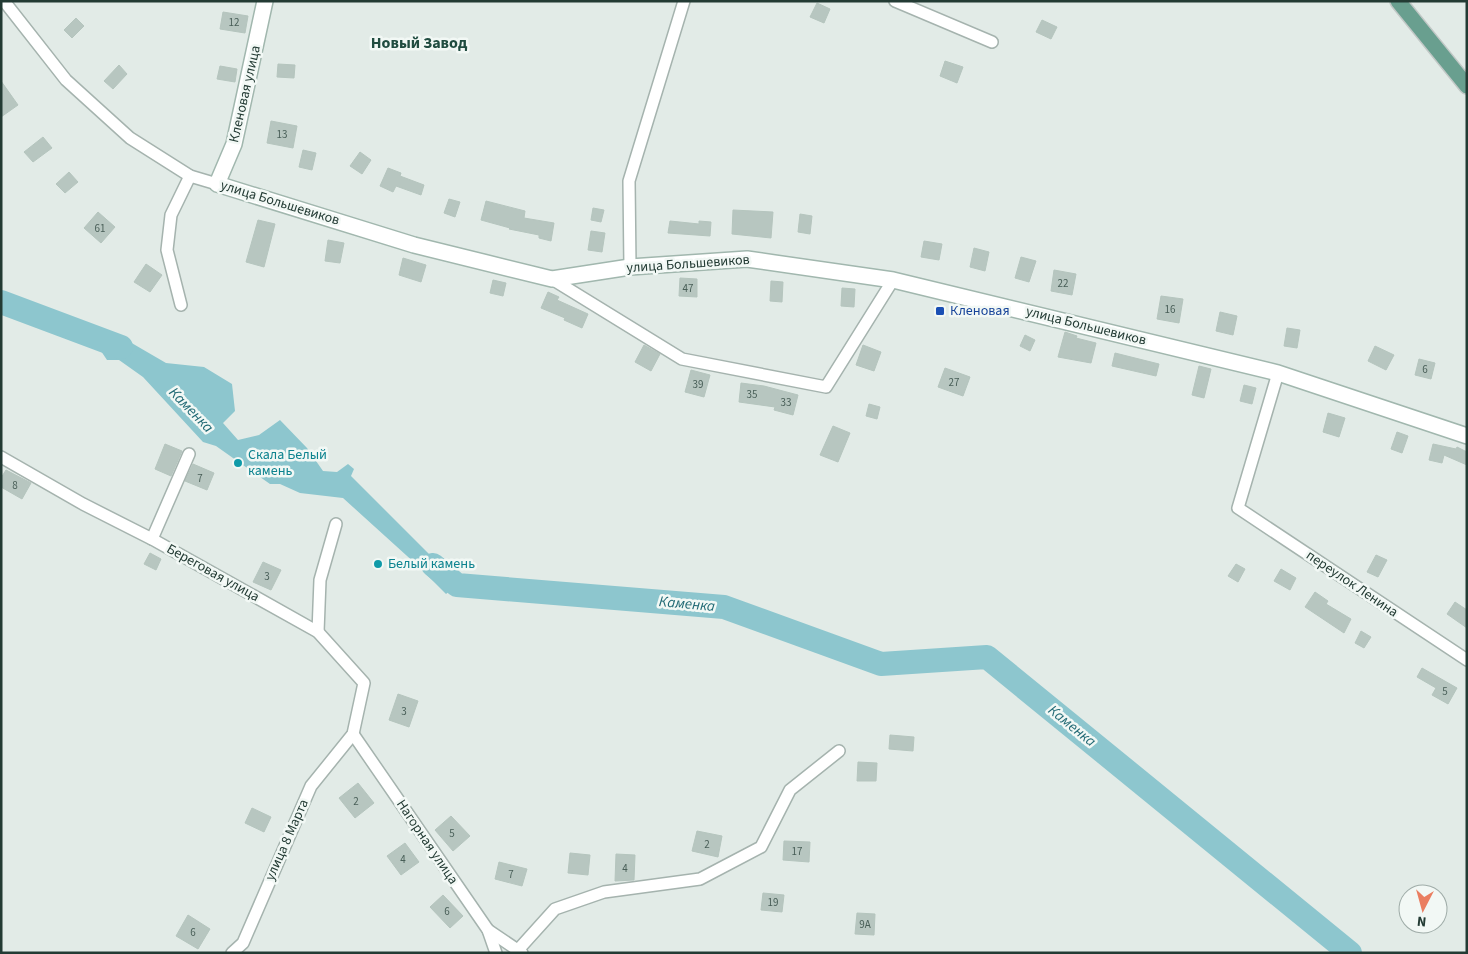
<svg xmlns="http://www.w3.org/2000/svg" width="1468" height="954" font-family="'Source Sans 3',sans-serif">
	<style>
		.water { fill: #8dc6ce }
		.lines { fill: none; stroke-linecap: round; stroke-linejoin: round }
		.river { stroke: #8dc6ce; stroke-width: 24 }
		.building { fill: #b7c6c0; stroke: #b5c5be }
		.street-casing { stroke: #a5b3ae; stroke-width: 14 }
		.secondary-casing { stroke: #a1b7ae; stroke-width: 18 }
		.primary-casing { stroke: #c1c8c6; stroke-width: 18 }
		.street { stroke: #fff; stroke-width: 11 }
		.secondary { stroke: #fff; stroke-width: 15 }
		.primary { stroke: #699f8f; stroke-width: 15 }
		.transit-dot { fill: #1a4fb4; stroke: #f2f8f5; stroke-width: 2 }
		.culture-dot { fill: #0f9aa8; stroke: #f2f8f5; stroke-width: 2 }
		.labels { text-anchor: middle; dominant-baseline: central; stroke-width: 5; stroke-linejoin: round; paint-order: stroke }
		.number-label { font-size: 11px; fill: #485e57 }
		.street-label { font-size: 14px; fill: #233b34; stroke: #f2f8f5 }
		.transit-label { font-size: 14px; fill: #164399; stroke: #f2f8f5; text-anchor: start }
		.culture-label { font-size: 14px; fill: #0d838f; stroke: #f2f8f5; text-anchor: start }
		.water-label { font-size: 15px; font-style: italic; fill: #206974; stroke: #f2f8f5 }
		.quarter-label { font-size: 16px; font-weight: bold; fill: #204c40; stroke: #f2f8f5 }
	</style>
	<rect width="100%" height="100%" fill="#e2ebe7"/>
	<polygon class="water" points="111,331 166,363 204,367 232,384 235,411 223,423 238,440 259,435 280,420 307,448 323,471 337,472 348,464 354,469 351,476 435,560 459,571 457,585 446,594 417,565 343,498 300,493 280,484 270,484 216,446 203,442 143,377 119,360 107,360 91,336"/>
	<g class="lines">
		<g class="river">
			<polyline points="1,302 121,347"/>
			<polyline points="433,565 457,585 724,607 881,664 987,657 1350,953"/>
		</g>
	</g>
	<g class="building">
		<polygon points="817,3 830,9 824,23 810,17"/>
		<polygon points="223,12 248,16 245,33 220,29"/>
		<polygon points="76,18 84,26 72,38 64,30"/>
		<polygon points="1042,20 1057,27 1051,39 1036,32"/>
		<polygon points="945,61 963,67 957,83 940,76"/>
		<polygon points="278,64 295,65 294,78 277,77"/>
		<polygon points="119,65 127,74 113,89 104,81"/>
		<polygon points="220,66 237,69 235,82 217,79"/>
		<polygon points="1,81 18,105 1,117"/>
		<polygon points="271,121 297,126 293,148 267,143"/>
		<polygon points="43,137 52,148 33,162 24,152"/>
		<polygon points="303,150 316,153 312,170 299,167"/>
		<polygon points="360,152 371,160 362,174 350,166"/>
		<polygon points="388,168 401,173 400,176 424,185 421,195 396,186 393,192 380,186"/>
		<polygon points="69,172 78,182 65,193 56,184"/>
		<polygon points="449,199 460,202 455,217 444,213"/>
		<polygon points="486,201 525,211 524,218 554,223 551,241 539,238 539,235 509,229 510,228 481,220"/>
		<polygon points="593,208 604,210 601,222 591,220"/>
		<polygon points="733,210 773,212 771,238 732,234"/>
		<polygon points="98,212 115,227 101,243 84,228"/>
		<polygon points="800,214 812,216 810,234 798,232"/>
		<polygon points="258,220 275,224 264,267 246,262"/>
		<polygon points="670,221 699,224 699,221 711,222 710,236 668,233"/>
		<polygon points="591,231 605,233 602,252 588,250"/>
		<polygon points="328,240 344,243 340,263 325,261"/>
		<polygon points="924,241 942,244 939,260 921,257"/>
		<polygon points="974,248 989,252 985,271 970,267"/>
		<polygon points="1021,257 1036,261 1029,282 1015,278"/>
		<polygon points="403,258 426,265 421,282 399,275"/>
		<polygon points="146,264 162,275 150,292 134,282"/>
		<polygon points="1054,270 1076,274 1072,295 1051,291"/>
		<polygon points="680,278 697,279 697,297 679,296"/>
		<polygon points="493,280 506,283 503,296 490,293"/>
		<polygon points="771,281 783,282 782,302 770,301"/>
		<polygon points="842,288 855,289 854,307 841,306"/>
		<polygon points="548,292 559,297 557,300 588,314 582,328 564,320 565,318 541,308"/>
		<polygon points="1161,296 1183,299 1179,323 1157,319"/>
		<polygon points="1220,312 1237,316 1233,335 1216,331"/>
		<polygon points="1287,328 1300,330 1297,348 1284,346"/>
		<polygon points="1065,332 1077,336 1076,338 1096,343 1091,363 1058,357"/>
		<polygon points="1025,335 1035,340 1030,351 1020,346"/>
		<polygon points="644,345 660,354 651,371 635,362"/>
		<polygon points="863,345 881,352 874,371 856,365"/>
		<polygon points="1375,346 1394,355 1386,370 1368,361"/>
		<polygon points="1115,353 1159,364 1156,376 1112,366"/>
		<polygon points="1419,359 1435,363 1431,379 1415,375"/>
		<polygon points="1199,366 1211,369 1204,398 1192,395"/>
		<polygon points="945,368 970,377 963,396 938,387"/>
		<polygon points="691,370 710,375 704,397 685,392"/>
		<polygon points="741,383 764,386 798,395 793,415 774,410 775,407 739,402"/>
		<polygon points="1244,385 1256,388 1252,404 1240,401"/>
		<polygon points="869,404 880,407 877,419 866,416"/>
		<polygon points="1328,413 1345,418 1339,437 1323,432"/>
		<polygon points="833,426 850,433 838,462 820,455"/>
		<polygon points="1397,432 1408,436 1402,453 1391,449"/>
		<polygon points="165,444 182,451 171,476 155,469"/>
		<polygon points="1433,444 1456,449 1457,447 1467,452 1467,465 1444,455 1442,463 1429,460"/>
		<polygon points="193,464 214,473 207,490 185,481"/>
		<polygon points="6,470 31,483 22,499 1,487 1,478"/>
		<polygon points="150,553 161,559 156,570 144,564"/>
		<polygon points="1376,555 1387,560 1378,577 1367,572"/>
		<polygon points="263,562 281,570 271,590 253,582"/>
		<polygon points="1236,564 1245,569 1238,582 1228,576"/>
		<polygon points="1281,569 1296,578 1290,590 1274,581"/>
		<polygon points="1315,592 1328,601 1326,604 1351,619 1344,633 1305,607"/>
		<polygon points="1455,602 1467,610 1467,628 1447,614"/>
		<polygon points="1361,631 1371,637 1364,648 1355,643"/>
		<polygon points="1422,668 1457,688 1448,704 1432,695 1436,688 1417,677"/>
		<polygon points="398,694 418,701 409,727 389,720"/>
		<polygon points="890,735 914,737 913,751 889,749"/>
		<polygon points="858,762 877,763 876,781 857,781"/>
		<polygon points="358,783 374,803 355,818 339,798"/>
		<polygon points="252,808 271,817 264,832 245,823"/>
		<polygon points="451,816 470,836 453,851 435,830"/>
		<polygon points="697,831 722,836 718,857 692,851"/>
		<polygon points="784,841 810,842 809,862 783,860"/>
		<polygon points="405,843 419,862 401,875 387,856"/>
		<polygon points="570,853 590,855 588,875 568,873"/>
		<polygon points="616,854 635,855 634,880 615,881"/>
		<polygon points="499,862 527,869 522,886 495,879"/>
		<polygon points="763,893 784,895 782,912 761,910"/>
		<polygon points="443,895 463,916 450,928 430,907"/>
		<polygon points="857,913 875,914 874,935 855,934"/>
		<polygon points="188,915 210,929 198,949 176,936"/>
	</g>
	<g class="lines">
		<g class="street-casing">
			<g id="street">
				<polyline points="4,1 66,80 130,138 190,176 217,184"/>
				<polyline points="895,1 992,42"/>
				<polyline points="630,267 629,181 684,1"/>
				<polyline points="552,279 682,359 826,387 893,280"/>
				<polyline points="181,305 167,250 171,215 190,176"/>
				<polyline points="1278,373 1238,508 1467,660"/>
				<polyline points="1,457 83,504 152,539 318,632 364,683 353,734 311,786 243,943 232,953"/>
				<polyline points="152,539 189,454"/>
				<polyline points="318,632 320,580 336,524"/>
				<polyline points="353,734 488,930 496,953"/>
				<polyline points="488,930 522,953"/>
				<polyline points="518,950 555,909 604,892 700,879 761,847 790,790 839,751"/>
			</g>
		</g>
		<g class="secondary-casing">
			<polyline id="secondary" points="265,1 234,144 217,184 414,245 552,279 630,267 747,259 893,280 1278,373 1467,436"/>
		</g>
		<g class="primary-casing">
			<polyline id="primary" points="1398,1 1467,86"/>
		</g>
		<use href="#street" class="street"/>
		<use href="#secondary" class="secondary"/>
		<use href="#primary" class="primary"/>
	</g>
	<rect class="transit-dot" x="935" y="306" width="10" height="10" rx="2.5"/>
	<g class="culture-dot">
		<circle cx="238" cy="463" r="5"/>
		<circle cx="378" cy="564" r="5"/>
	</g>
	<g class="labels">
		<g class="number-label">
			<text x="234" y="22">12</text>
			<text x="282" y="134">13</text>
			<text x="100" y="228">61</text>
			<text x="1063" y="283">22</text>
			<text x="688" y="288">47</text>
			<text x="1170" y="309">16</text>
			<text x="1425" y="369">6</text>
			<text x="954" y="382">27</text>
			<text x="698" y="384">39</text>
			<text x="752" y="394">35</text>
			<text x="786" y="402">33</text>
			<text x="200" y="478">7</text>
			<text x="15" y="485">8</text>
			<text x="267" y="576">3</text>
			<text x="1445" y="691">5</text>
			<text x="404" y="711">3</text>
			<text x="356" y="801">2</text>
			<text x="452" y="833">5</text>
			<text x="707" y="844">2</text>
			<text x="797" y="851">17</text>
			<text x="403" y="859">4</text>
			<text x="625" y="868">4</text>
			<text x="511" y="874">7</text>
			<text x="773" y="902">19</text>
			<text x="447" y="911">6</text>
			<text x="865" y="924">9А</text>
			<text x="193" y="932">6</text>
		</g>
		<g class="street-label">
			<text transform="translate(245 94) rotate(-77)">Кленовая улица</text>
			<text transform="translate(280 203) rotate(17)">улица Большевиков</text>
			<text transform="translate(688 264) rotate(-4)">улица Большевиков</text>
			<text transform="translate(1086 326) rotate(14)">улица Большевиков</text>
			<text transform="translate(213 573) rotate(29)">Береговая улица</text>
			<text transform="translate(1352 584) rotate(34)">переулок Ленина</text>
			<text transform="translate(287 840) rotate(-66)">улица 8 Марта</text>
			<text transform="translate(427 842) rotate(56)">Нагорная улица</text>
		</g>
		<g class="transit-label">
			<text x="950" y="311">Кленовая</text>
		</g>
		<g class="culture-label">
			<text x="248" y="455">Скала Белый<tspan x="248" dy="16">камень</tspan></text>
			<text x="388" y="564">Белый камень</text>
		</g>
		<g class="water-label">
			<text transform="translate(191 410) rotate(46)">Каменка</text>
			<text transform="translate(687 604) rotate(5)">Каменка</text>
			<text transform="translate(1072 726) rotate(39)">Каменка</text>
		</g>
		<g class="quarter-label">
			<text x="419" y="43">Новый Завод</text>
		</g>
	</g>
	<rect width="1468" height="954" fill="none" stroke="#233b34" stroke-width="5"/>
	<g transform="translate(1423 909) rotate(186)"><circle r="24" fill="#f2f8f5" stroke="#9faca8"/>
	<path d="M0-4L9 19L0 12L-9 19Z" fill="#ea7e61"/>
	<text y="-8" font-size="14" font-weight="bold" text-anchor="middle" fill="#233b34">N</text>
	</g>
</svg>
